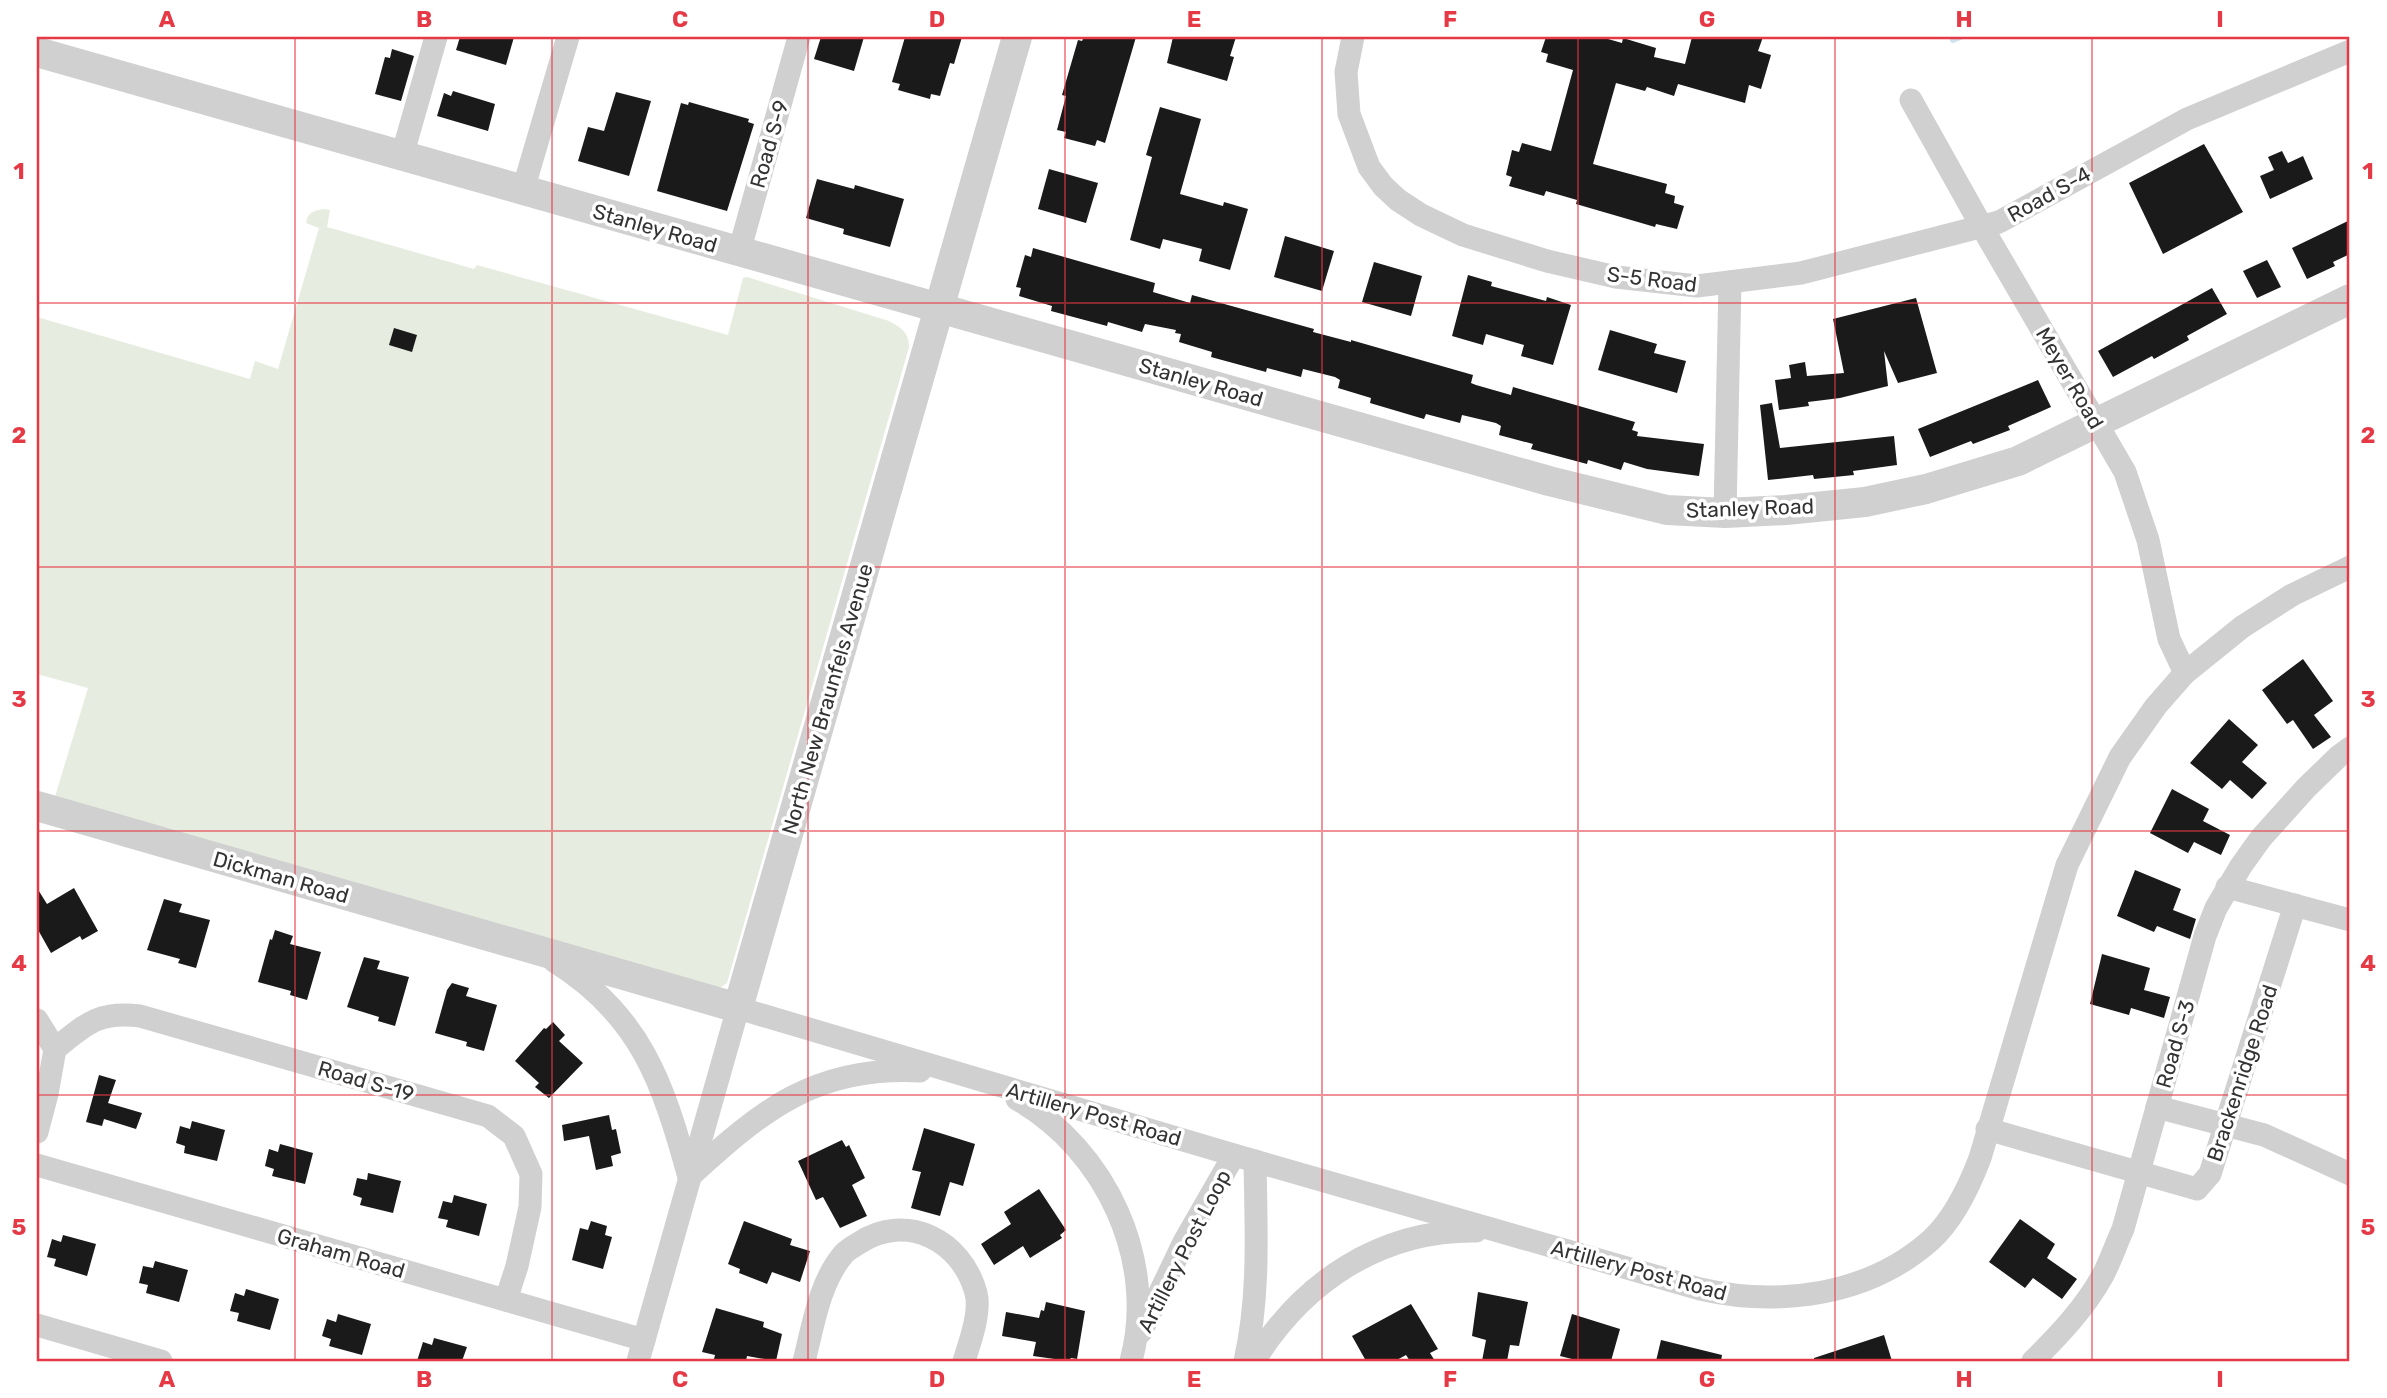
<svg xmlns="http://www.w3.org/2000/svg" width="2387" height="1398" font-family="Rubik,sans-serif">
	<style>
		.green { fill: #e6ecdf }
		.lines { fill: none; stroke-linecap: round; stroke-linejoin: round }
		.stream { stroke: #cfe2ee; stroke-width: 6 }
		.building { fill: #1a1a1a }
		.minor { stroke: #d0d0d0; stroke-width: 23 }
		.tertiary { stroke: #d0d0d0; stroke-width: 30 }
		.grid { fill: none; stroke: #e63946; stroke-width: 2; stroke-opacity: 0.55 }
		.labels { text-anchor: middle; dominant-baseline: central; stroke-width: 7; stroke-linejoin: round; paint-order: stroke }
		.street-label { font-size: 21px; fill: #333; stroke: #fff }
		.neatline { fill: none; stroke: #e63946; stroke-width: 2.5 }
		.grid-label { font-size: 23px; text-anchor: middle; font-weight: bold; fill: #e63946 }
	</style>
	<rect width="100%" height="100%" fill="#fff"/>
	<path class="green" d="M323,209l7,1 -3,17 147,42 3,-4 251,70 15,-57 4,-1 142,44c12,7 20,11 20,26l-182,636 -6,4 -12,1 -655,-188 34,-112 -51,-14v-357l213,62 5,-18 23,8 41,-141 -13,-5c2,-11 7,-12 17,-14z"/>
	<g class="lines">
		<polyline class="stream" points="1953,40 1960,37"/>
	</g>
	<g class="building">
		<polygon points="460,37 514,37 506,65 456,50"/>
		<polygon points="821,37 864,37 854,71 814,59"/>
		<polygon points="905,37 962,37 954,64 950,63 940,96 931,94 930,99 898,90 900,84 892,82"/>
		<polygon points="1084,37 1136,37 1105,143 1097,140 1095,146 1064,138 1066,132 1057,130 1066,96 1062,95 1078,40 1082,41"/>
		<polygon points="1173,37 1236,37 1230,56 1234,57 1227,81 1167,63"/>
		<polygon points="1546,37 1601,37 1622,43 1623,38 1656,48 1654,57 1685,64 1692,37 1763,37 1758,51 1771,55 1761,89 1749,85 1745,103 1678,84 1674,96 1647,87 1645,91 1616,83 1593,164 1667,184 1665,193 1675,196 1674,203 1684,206 1677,229 1656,224 1655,227 1576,204 1577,200 1546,191 1544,196 1509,186 1512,177 1506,175 1512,150 1519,152 1522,143 1551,151 1573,70 1546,62 1548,54 1541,52"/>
		<polygon points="392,49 414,56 401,101 375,94 385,57 390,58"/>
		<polygon points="453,91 495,104 488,131 437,116 444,93 451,96"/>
		<polygon points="616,92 651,101 629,176 578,161 588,127 604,131"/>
		<polygon points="689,102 749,119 748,122 754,124 727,211 657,191 681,103 688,105"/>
		<polygon points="1160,107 1201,119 1180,194 1223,206 1224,202 1248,209 1230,270 1199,261 1202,249 1163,239 1160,249 1130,240 1152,157 1146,155"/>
		<polygon points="2204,144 2243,212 2163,254 2129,183"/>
		<polygon points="2282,151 2288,163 2303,156 2313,179 2270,199 2260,176 2274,170 2268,157"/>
		<polygon points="1049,169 1098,183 1086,223 1038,209"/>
		<polygon points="817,179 854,189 855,185 904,199 890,247 843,234 844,229 806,218"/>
		<polygon points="2350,220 2350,254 2333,262 2335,266 2307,279 2292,248"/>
		<polygon points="1285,236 1334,251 1322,291 1274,277"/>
		<polygon points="1033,248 1155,283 1153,292 1190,303 1192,295 1314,329 1313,332 1351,342 1351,340 1473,375 1471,383 1476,385 1511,395 1513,387 1635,422 1632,430 1638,432 1637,436 1704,444 1699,476 1647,469 1624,462 1621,470 1588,460 1587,464 1531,449 1533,444 1499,435 1501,426 1496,423 1462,415 1460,423 1426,414 1424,419 1370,403 1371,398 1338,388 1340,380 1335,377 1303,369 1301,377 1267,368 1266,372 1211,357 1212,352 1179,342 1181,334 1175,333 1176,330 1145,324 1142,332 1108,322 1107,326 1051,311 1052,306 1019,296 1021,288 1016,287 1025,255 1031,257"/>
		<polygon points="2267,260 2281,287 2257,298 2243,271"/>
		<polygon points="1374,262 1422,276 1411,316 1362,302"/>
		<polygon points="1468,275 1492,282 1491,286 1546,301 1547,297 1571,305 1553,365 1521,356 1524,345 1486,334 1483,345 1452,336"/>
		<polygon points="2212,288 2227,314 2187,336 2189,340 2154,359 2152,356 2113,377 2098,351"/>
		<polygon points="1916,298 1937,373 1898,383 1884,351 1888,386 1840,398 1808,402 1809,406 1779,410 1775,380 1791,378 1789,365 1805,362 1807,376 1844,373 1833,319"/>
		<polygon points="394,328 417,335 412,352 389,345"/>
		<polygon points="1610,330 1657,344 1654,353 1686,361 1677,393 1598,370"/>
		<polygon points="2038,380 2051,407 2008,426 2010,430 1973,444 1971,441 1930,457 1918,429"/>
		<polygon points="1772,403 1780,448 1894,436 1897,465 1853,471 1854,475 1814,479 1813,475 1768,480 1760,405"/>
		<polygon points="2303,659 2333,701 2314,715 2331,737 2313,749 2293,720 2287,724 2262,690"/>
		<polygon points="2229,719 2258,745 2242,762 2267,783 2252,799 2230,780 2222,789 2190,763"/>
		<polygon points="2172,789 2209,809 2203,821 2230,835 2221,855 2194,842 2188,853 2150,833"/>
		<polygon points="2135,870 2181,889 2173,910 2196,919 2190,939 2157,926 2154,932 2117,916"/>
		<polygon points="37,888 47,904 74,888 98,931 82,940 80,936 51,953 37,928"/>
		<polygon points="164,899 182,904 179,912 210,920 196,968 178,963 180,959 147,950"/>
		<polygon points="275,930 293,936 290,944 321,952 307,1000 290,995 291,991 258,982 270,939 272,940"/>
		<polygon points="2102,954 2150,968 2144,990 2170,997 2164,1018 2131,1008 2129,1015 2090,1004"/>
		<polygon points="364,957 380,961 377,969 409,977 395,1026 378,1021 379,1017 347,1007"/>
		<polygon points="452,983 469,988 466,996 497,1005 484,1051 466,1046 467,1042 435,1033 447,990"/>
		<polygon points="553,1022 565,1035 559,1041 583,1063 549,1098 535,1087 539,1083 515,1061 544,1028 546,1029"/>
		<polygon points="99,1075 116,1080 108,1103 142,1113 136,1129 104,1119 102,1126 86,1122"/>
		<polygon points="609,1115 612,1130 616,1129 621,1153 611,1156 613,1166 596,1170 589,1136 564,1141 562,1125"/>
		<polygon points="192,1121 225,1130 217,1161 184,1153 185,1146 176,1143 180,1126 190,1129"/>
		<polygon points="924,1128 975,1144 963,1186 950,1182 940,1216 911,1208 921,1172 912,1170"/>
		<polygon points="842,1140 846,1147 849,1145 865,1178 852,1185 867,1216 840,1228 823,1197 816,1200 798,1161"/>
		<polygon points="280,1144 313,1153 305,1184 272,1176 274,1169 265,1166 269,1149 278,1152"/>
		<polygon points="368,1173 401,1181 393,1213 360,1205 362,1198 353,1195 357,1178 367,1180"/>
		<polygon points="1039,1189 1066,1230 1060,1235 1062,1238 1030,1258 1023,1246 994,1265 981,1244 1011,1224 1004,1212"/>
		<polygon points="454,1195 487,1204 479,1236 446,1227 448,1220 438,1218 443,1201 452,1203"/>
		<polygon points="2020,1219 2055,1244 2047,1258 2077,1279 2062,1299 2033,1278 2025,1288 1989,1262"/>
		<polygon points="591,1221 607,1226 605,1235 612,1237 603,1269 572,1260 580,1228 588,1230"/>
		<polygon points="744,1221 792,1239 790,1245 810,1251 800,1282 772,1272 767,1284 739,1273 740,1269 728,1264"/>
		<polygon points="63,1235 96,1244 87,1276 54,1266 56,1259 47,1257 52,1239 61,1242"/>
		<polygon points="155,1261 188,1270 179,1302 146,1293 148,1285 139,1283 143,1266 153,1268"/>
		<polygon points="246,1289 279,1299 270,1330 237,1321 239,1313 230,1311 235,1293 244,1296"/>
		<polygon points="1478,1292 1528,1302 1519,1346 1510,1345 1507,1361 1482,1361 1486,1340 1472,1336"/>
		<polygon points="1046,1302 1085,1311 1077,1359 1071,1358 1069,1361 1033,1356 1036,1342 1002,1336 1006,1312 1039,1318 1041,1310 1044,1311"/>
		<polygon points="1411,1304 1438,1349 1430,1353 1435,1361 1410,1361 1406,1355 1395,1361 1366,1361 1352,1336"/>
		<polygon points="716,1308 764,1322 763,1327 782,1334 776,1361 747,1356 746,1361 723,1361 714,1359 715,1355 702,1352"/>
		<polygon points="338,1314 371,1324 362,1355 329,1346 331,1339 322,1336 327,1319 336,1322"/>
		<polygon points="1572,1314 1620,1329 1611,1361 1580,1361 1560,1356"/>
		<polygon points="1884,1335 1892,1361 1814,1361 1814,1358"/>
		<polygon points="434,1338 467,1347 462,1361 417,1361 423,1342 432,1345"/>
		<polygon points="1661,1340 1722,1355 1721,1361 1656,1361"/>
	</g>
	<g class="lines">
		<g class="minor">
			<polyline points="1353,37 1346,72 1349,114 1369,167 1383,186 1398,200 1421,215 1463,235 1547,261 1616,277 1697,286 1801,273 1999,222 2187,119 2350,51"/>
			<polyline points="1911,100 1982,227 2125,472 2148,540 2169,639 2185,673"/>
			<polyline points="402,156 436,37"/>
			<polyline points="523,190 568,37"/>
			<polyline points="739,252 799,37"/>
			<polyline points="1725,513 1730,282"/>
			<polyline points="2227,887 2350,920"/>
			<path d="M554,961c87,54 109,122 135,216 73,-67 126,-111 231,-106"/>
			<polyline points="37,1020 55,1049 47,1094 37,1132"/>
			<path d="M55,1049c31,-25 43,-38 85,-33l348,100 26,20 17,38 -1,33 -13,59 -11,34"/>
			<path d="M1017,1099c89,51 141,162 114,262"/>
			<polyline points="2157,1107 2264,1135 2350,1174"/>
			<polyline points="1987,1129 2197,1189 2210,1174 2295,905"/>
			<polyline points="37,1165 644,1340"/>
			<polyline points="37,1325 161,1361"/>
			<polyline points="1141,1332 1184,1242 1234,1155"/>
			<path d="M638,1361l100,-353 496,147 466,134c79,18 168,7 231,-49 23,-21 38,-53 49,-82l87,-293 53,-108 36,-51 29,-33 57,-46 50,-32 58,-28"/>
			<path d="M804,1361c9,-34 15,-77 38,-105 4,-6 11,-9 17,-13 47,-31 103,-3 117,50 5,19 -6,49 -12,68"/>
			<path d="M1245,1361c15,-66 11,-132 10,-200"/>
			<path d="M1254,1361c49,-79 126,-131 222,-130"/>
			<path d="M2033,1361c26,-26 52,-53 70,-86 8,-15 13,-31 20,-46l82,-293 11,-28 25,-42 20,-28 45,-50 33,-32 11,-8"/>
		</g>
		<g class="tertiary">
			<polyline points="37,52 1549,481 1667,510 1725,513 1786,510 1865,502 1926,489 2018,461 2350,299"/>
			<polyline points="37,806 738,1008 1017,37"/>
		</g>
	</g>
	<path class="grid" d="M295,37v1324M552,37v1324M808,37v1324M1065,37v1324M1322,37v1324M1578,37v1324M1835,37v1324M2092,37v1324M37,303h2313M37,567h2313M37,831h2313M37,1095h2313"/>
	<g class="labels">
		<g class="street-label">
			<text transform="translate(769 144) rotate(-74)">Road S-9</text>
			<text transform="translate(2049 194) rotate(-29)">Road S-4</text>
			<text transform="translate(655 228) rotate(16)">Stanley Road</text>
			<text transform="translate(1652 279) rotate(7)">S-5 Road</text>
			<text transform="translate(2070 378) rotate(60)">Meyer Road</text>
			<text transform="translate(1201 382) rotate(16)">Stanley Road</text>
			<text transform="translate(1750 508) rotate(-2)">Stanley Road</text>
			<text transform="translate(827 699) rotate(-74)">North New Braunfels Avenue</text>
			<text transform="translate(281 877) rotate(16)">Dickman Road</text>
			<text transform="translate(2175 1044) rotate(-74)">Road S-3</text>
			<text transform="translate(2242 1073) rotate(-72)">Brackenridge Road</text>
			<text transform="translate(366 1081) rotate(16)">Road S-19</text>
			<text transform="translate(1094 1114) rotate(16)">Artillery Post Road</text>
			<text transform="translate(1184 1251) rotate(-63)">Artillery Post Loop</text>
			<text transform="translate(341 1253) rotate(16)">Graham Road</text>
			<text transform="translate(1639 1270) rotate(15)">Artillery Post Road</text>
		</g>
	</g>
	<rect width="2387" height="1398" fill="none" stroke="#ffffff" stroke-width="77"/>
	<rect x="38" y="38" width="2310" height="1322" class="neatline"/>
	<g class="grid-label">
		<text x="167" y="27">A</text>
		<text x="424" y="27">B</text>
		<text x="680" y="27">C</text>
		<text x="937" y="27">D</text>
		<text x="1194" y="27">E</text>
		<text x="1450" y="27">F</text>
		<text x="1707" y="27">G</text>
		<text x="1964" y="27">H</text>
		<text x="2220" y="27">I</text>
		<text x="19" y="179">1</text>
		<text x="2368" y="179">1</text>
		<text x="19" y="443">2</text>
		<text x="2368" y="443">2</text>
		<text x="19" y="707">3</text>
		<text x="2368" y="707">3</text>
		<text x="19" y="971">4</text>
		<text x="2368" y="971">4</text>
		<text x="19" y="1235">5</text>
		<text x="2368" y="1235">5</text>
		<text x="167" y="1387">A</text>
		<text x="424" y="1387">B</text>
		<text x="680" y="1387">C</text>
		<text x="937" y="1387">D</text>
		<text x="1194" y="1387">E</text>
		<text x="1450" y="1387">F</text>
		<text x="1707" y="1387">G</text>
		<text x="1964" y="1387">H</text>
		<text x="2220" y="1387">I</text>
	</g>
</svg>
